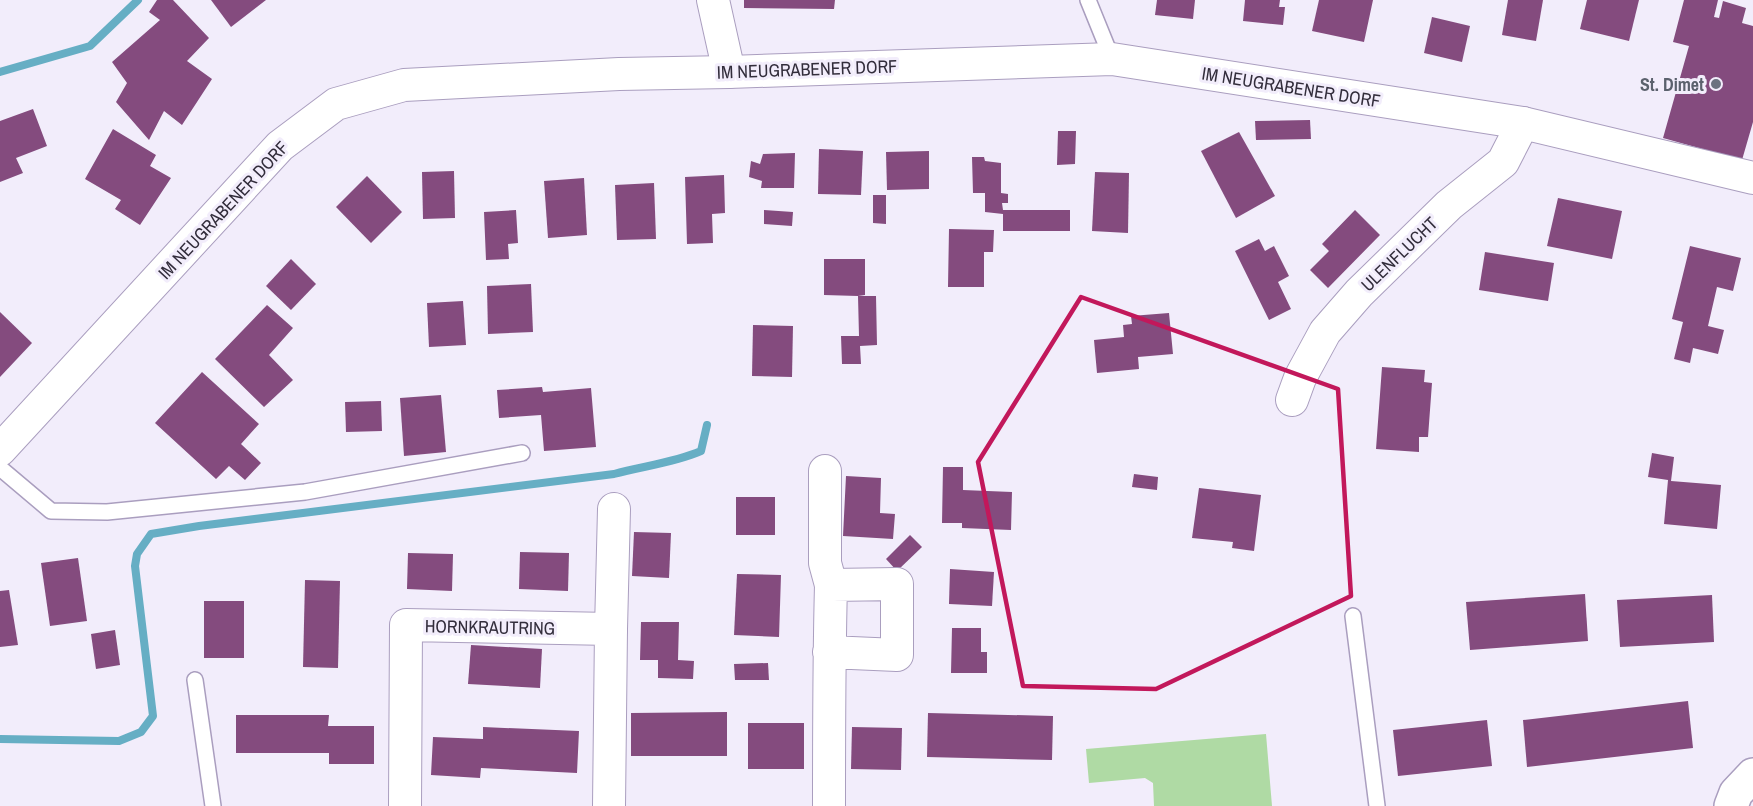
<svg xmlns="http://www.w3.org/2000/svg" width="1753" height="806" font-family="'Archivo Narrow',sans-serif">
	<style>
		.green { fill: #afdaa4 }
		.lines { fill: none; stroke-linecap: round; stroke-linejoin: round }
		.stream { stroke: #66aec4; stroke-width: 8 }
		.building { fill: #844b7e }
		.service-casing { stroke: #aa9ebf; stroke-width: 18 }
		.minor-casing { stroke: #aa9ebf; stroke-width: 34 }
		.secondary-casing { stroke: #aa9ebf; stroke-width: 36 }
		.service { stroke: #fff; stroke-width: 15 }
		.minor { stroke: #fff; stroke-width: 32 }
		.secondary { stroke: #fff; stroke-width: 33 }
		.marked { fill: none; stroke: #c2185b; stroke-width: 4.5; stroke-linejoin: round }
		.worship-dot { fill: #6b7280; stroke: #f2edfb; stroke-width: 2 }
		.labels { text-anchor: middle; dominant-baseline: central; stroke-width: 6; stroke-linejoin: round; paint-order: stroke }
		.street-label { font-size: 18px; fill: #322d3b; stroke: #f2edfb }
		.worship-label { font-size: 18px; font-weight: bold; fill: #5b616d; stroke: #f2edfb; text-anchor: end }
	</style>
	<rect width="100%" height="100%" fill="#f2edfb"/>
	<polygon class="green" points="1266,734 1272,806 1154,806 1153,783 1145,778 1089,783 1086,749"/>
	<g class="lines">
		<g class="stream">
			<polyline points="0,72 90,46 138,0"/>
			<path d="M0,739l119,2 22,-9 12,-16 -18,-150 2,-12 14,-20 48,-8 415,-52c29,-8 59,-11 87,-23l6,-26"/>
		</g>
	</g>
	<g class="building">
		<polygon points="157,0 173,0 209,38 187,61 212,79 182,125 164,111 149,140 116,102 127,83 112,62 160,20 149,12"/>
		<polygon points="211,0 266,0 231,27"/>
		<polygon points="744,0 835,0 834,9 744,8"/>
		<polygon points="1157,0 1195,0 1193,19 1155,15"/>
		<polygon points="1245,0 1280,0 1279,7 1285,7 1283,25 1243,21"/>
		<polygon points="1319,0 1373,0 1364,42 1312,31"/>
		<polygon points="1508,0 1543,0 1536,41 1502,35"/>
		<polygon points="1587,0 1639,0 1629,41 1580,29"/>
		<polygon points="1684,0 1718,0 1714,17 1719,18 1723,1 1746,8 1742,23 1753,26 1753,122 1742,160 1663,138 1689,46 1673,42"/>
		<polygon points="1432,17 1470,26 1462,62 1424,53"/>
		<polygon points="33,109 47,146 16,158 23,173 0,182 0,121"/>
		<polygon points="1310,120 1311,139 1256,140 1255,121"/>
		<polygon points="113,129 156,155 150,166 171,178 140,225 115,209 121,200 85,179"/>
		<polygon points="1058,131 1076,131 1075,164 1057,165"/>
		<polygon points="1239,132 1275,196 1236,218 1201,151"/>
		<polygon points="819,149 863,151 861,195 818,194"/>
		<polygon points="929,151 929,189 887,190 886,152"/>
		<polygon points="795,153 794,188 761,188 762,181 749,177 751,161 760,164 763,154"/>
		<polygon points="972,157 984,157 985,161 1001,163 1001,193 1008,194 1008,203 1002,203 1003,210 1070,210 1070,231 1003,231 1003,214 985,212 985,193 973,193"/>
		<polygon points="454,171 455,218 423,219 422,172"/>
		<polygon points="1095,172 1129,173 1128,233 1092,231"/>
		<polygon points="724,175 725,213 712,214 713,243 687,244 685,177"/>
		<polygon points="367,176 402,212 371,243 336,207"/>
		<polygon points="584,178 587,235 548,238 544,181"/>
		<polygon points="654,183 656,239 617,240 615,185"/>
		<polygon points="873,195 886,195 886,224 873,223"/>
		<polygon points="1558,198 1622,211 1612,259 1547,246"/>
		<polygon points="516,210 518,243 508,244 509,259 486,260 484,212"/>
		<polygon points="764,210 793,212 792,226 764,224"/>
		<polygon points="1355,210 1380,235 1328,288 1310,270 1329,251 1322,244"/>
		<polygon points="949,229 994,230 993,252 984,252 984,287 948,287"/>
		<polygon points="1259,239 1265,251 1274,246 1289,276 1278,282 1291,309 1269,320 1235,251"/>
		<polygon points="1690,246 1741,258 1733,291 1717,287 1708,326 1724,330 1718,354 1693,348 1690,363 1674,359 1683,322 1672,319"/>
		<polygon points="1485,252 1554,263 1548,301 1479,290"/>
		<polygon points="291,259 316,284 291,310 266,286"/>
		<polygon points="824,259 865,259 865,295 858,296 824,295"/>
		<polygon points="531,284 533,332 488,334 487,286"/>
		<polygon points="858,296 876,296 877,345 860,346 861,364 842,364 841,336 859,336"/>
		<polygon points="463,301 466,345 429,347 427,303"/>
		<polygon points="267,305 293,328 269,355 293,380 264,407 215,359"/>
		<polygon points="0,312 32,343 0,377"/>
		<polygon points="1169,313 1173,354 1138,357 1139,369 1097,373 1094,340 1124,337 1123,325 1132,324 1131,316"/>
		<polygon points="753,325 793,326 792,377 752,376"/>
		<polygon points="1382,367 1425,370 1424,382 1432,383 1428,437 1419,437 1419,452 1376,449"/>
		<polygon points="202,372 259,424 241,444 261,463 245,480 229,466 216,479 155,423"/>
		<polygon points="542,387 543,392 591,388 596,447 544,451 541,415 499,418 497,390"/>
		<polygon points="441,395 446,452 404,456 400,398"/>
		<polygon points="381,401 382,431 346,432 345,402"/>
		<polygon points="1652,453 1674,457 1671,481 1721,485 1717,529 1664,524 1668,480 1648,477"/>
		<polygon points="943,467 963,467 963,490 1012,492 1011,530 962,528 962,523 942,523"/>
		<polygon points="1134,474 1158,477 1157,490 1132,487"/>
		<polygon points="846,476 881,478 880,513 895,514 893,539 843,536"/>
		<polygon points="1199,488 1261,495 1254,551 1232,548 1233,542 1192,538"/>
		<rect x="736" y="497" width="39" height="38"/>
		<polygon points="634,532 671,533 669,578 632,576"/>
		<polygon points="910,535 922,547 897,571 886,559"/>
		<polygon points="520,552 569,553 568,591 519,589"/>
		<polygon points="408,553 453,554 452,591 407,589"/>
		<polygon points="78,558 87,621 50,626 41,563"/>
		<polygon points="950,569 994,572 992,606 949,604"/>
		<polygon points="737,574 781,575 779,637 734,635"/>
		<polygon points="305,580 340,581 338,668 303,667"/>
		<polygon points="9,590 18,645 0,647 0,591"/>
		<polygon points="1585,594 1588,641 1470,650 1466,602"/>
		<polygon points="1712,595 1714,642 1620,647 1617,600"/>
		<rect x="204" y="601" width="40" height="57"/>
		<polygon points="641,622 679,622 678,660 694,661 693,679 658,678 658,660 640,660"/>
		<polygon points="952,628 981,628 981,652 987,652 987,673 951,673"/>
		<polygon points="115,630 120,665 96,669 91,634"/>
		<polygon points="471,645 542,649 540,688 468,684"/>
		<polygon points="768,663 769,680 735,680 734,664"/>
		<polygon points="1688,701 1693,748 1527,767 1523,720"/>
		<polygon points="727,712 727,756 631,756 631,713"/>
		<polygon points="928,713 1053,716 1052,760 927,757"/>
		<polygon points="236,715 329,715 328,726 374,726 374,764 329,764 329,753 236,753"/>
		<polygon points="1487,720 1492,766 1398,776 1393,730"/>
		<rect x="748" y="723" width="56" height="46"/>
		<polygon points="483,727 579,731 577,773 481,768 480,778 431,775 433,737 483,739"/>
		<polygon points="852,727 902,728 901,770 851,769"/>
	</g>
	<g class="lines">
		<g class="service-casing">
			<g id="service">
				<polyline points="1088,0 1112,59"/>
				<polyline points="0,468 51,511 107,512 305,492 522,453"/>
				<polyline points="1353,616 1377,806"/>
				<polyline points="195,680 213,806"/>
			</g>
		</g>
		<g class="minor-casing">
			<g id="minor">
				<polyline points="713,0 729,72"/>
				<polyline points="1292,400 1300,378 1325,332 1359,293 1449,205 1503,162 1523,123"/>
				<polyline points="0,450 280,146 336,104 404,85 619,74 729,72 1112,59 1523,123 1753,178"/>
				<polyline points="825,471 825,563 831,585"/>
				<polyline points="611,629 614,509"/>
				<polyline points="405,806 406,625 611,629 609,806"/>
				<path d="M829,806c0,-74 0,-147 2,-221l66,-1v71l-68,-3"/>
			</g>
		</g>
		<g class="secondary-casing">
			<polyline id="secondary" points="1731,806 1736,793 1753,775"/>
		</g>
		<use href="#service" class="service"/>
		<use href="#minor" class="minor"/>
		<use href="#secondary" class="secondary"/>
	</g>
	<path class="marked" d="M1081,297l257,92 13,207 -195,93 -133,-3 -45,-224z"/>
	<circle class="worship-dot" cx="1716" cy="84" r="6"/>
	<g class="labels">
		<g class="street-label">
			<text transform="translate(807 69) rotate(-2)">IM NEUGRABENER DORF</text>
			<text transform="translate(1291 87) rotate(9)">IM NEUGRABENER DORF</text>
			<text transform="translate(223 210) rotate(-47)">IM NEUGRABENER DORF</text>
			<text transform="translate(1399 254) rotate(-44)">ULENFLUCHT</text>
			<text transform="translate(490 627) rotate(1)">HORNKRAUTRING</text>
		</g>
		<g class="worship-label">
			<text x="1704" y="84">St. Dimet</text>
		</g>
	</g>
</svg>
